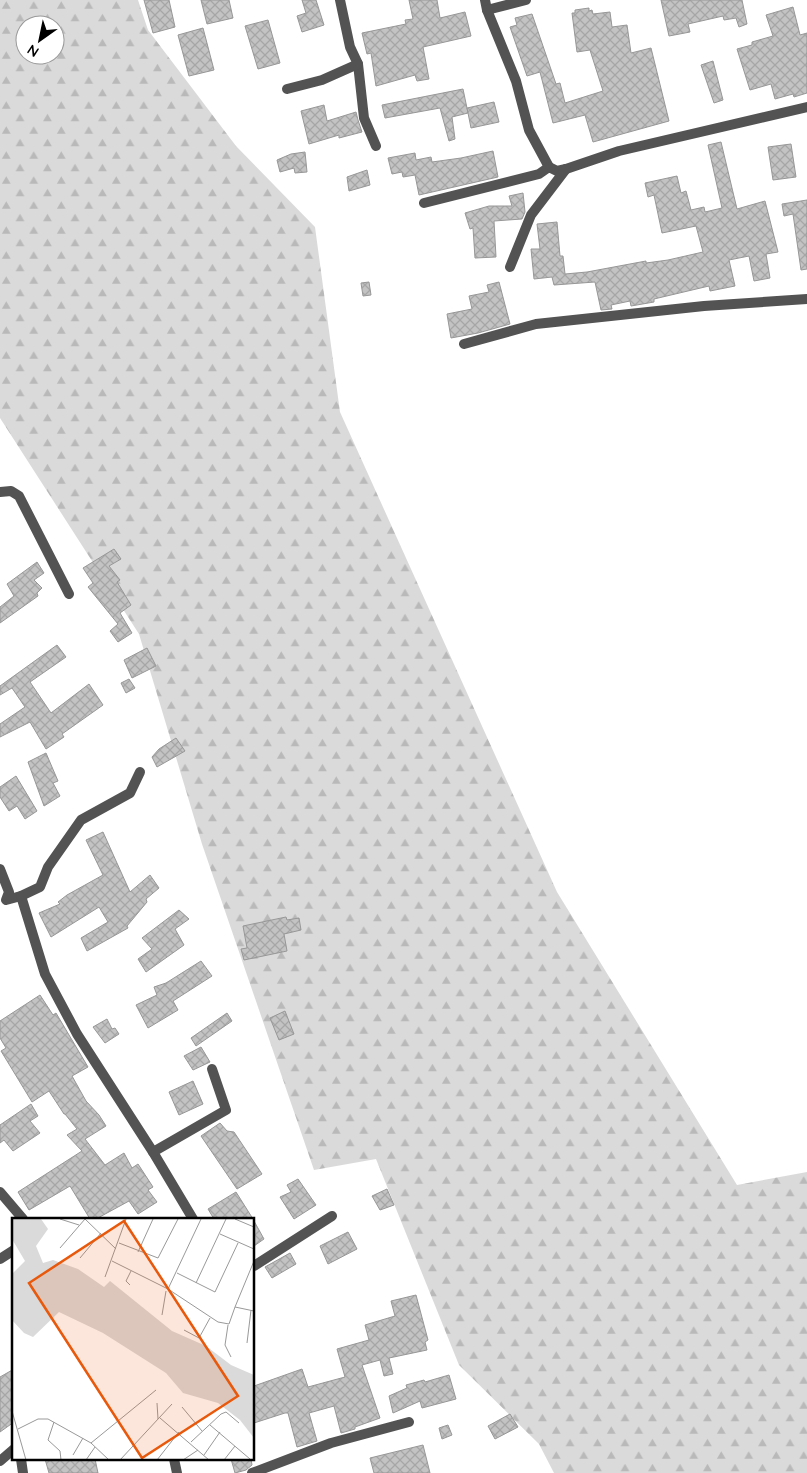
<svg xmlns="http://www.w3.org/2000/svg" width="807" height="1473" font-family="Quicksand,sans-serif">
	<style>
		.forest { fill: url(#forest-firs); fill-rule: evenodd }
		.building { fill: url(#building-cross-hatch); stroke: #979797 }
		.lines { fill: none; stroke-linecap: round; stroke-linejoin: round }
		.minor { stroke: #535353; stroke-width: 10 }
		.inset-road { fill: none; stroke: #999; stroke-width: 1 }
		.view { fill: #e8590c; fill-opacity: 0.15; stroke: #e8590c; stroke-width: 2.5 }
		.inset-edge { fill: none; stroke: #000; stroke-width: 2.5 }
	</style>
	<defs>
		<pattern id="forest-firs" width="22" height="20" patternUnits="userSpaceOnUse" patternTransform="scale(1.25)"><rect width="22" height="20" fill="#dadada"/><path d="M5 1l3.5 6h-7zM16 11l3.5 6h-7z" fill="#b9b9b9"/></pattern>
		<pattern id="building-cross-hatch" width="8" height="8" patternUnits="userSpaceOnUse" patternTransform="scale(1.25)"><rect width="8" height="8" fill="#c3c3c3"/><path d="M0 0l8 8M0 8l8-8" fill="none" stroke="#a6a6a6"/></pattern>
	</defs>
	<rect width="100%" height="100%" fill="#fff"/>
	<path class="forest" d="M0,0h138l10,30 88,116 79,81 25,185 217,480 180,293 70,-13v301h-253l-15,-29 -80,-79 -83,-206 -62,11 -112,-326 -63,-210 -139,-216zM25,25h30v30h-30z"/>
	<g class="building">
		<polygon points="144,0 169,0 175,27 153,33"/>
		<polygon points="201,0 229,0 233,18 207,24"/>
		<polygon points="302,0 316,0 324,25 302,32 297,16 306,13"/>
		<polygon points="409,0 437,0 440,18 465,12 471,36 423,47 429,79 417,81 415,75 376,86 371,53 367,54 362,33 406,24 405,20 413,19"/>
		<polygon points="661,0 742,0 747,24 739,27 736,18 724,20 723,16 688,24 690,32 669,36"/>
		<polygon points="793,7 800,35 807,33 807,93 794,97 793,94 775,99 771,84 750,90 737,49 752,45 752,42 773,36 766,15"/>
		<polygon points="589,8 589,11 592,10 593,14 610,12 612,27 627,25 631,53 651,48 669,121 593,142 585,115 553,123 540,72 527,76 510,27 517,25 515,18 532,14 556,84 560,83 565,103 603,91 590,50 577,52 572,13 575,13 575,10"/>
		<polygon points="268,20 280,63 258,69 245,26"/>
		<polygon points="203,28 214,70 189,76 178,35"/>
		<polygon points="713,61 723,100 714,103 701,65"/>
		<polygon points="463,89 468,113 452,117 455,139 449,141 440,108 385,118 382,105"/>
		<polygon points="494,102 499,122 471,128 467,108"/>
		<polygon points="324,105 327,121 356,112 358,120 362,132 339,138 339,135 309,144 301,111"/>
		<polygon points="721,142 737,209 765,201 778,252 766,254 770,278 754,281 749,256 729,260 735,286 710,291 709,286 654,299 654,302 631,306 630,301 611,305 612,309 601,310 595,282 554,285 552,277 534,279 531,249 540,249 537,224 557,222 560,256 563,256 565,274 587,272 646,261 646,263 668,260 703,252 696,226 662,233 654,195 648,197 645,183 677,176 681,193 686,191 691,210 704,207 705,212 722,208 708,145"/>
		<polygon points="791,144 796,177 773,180 768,147"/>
		<polygon points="493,151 498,177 419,195 415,175 403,177 402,172 392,174 388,158 415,153 416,160 431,157 432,162 461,158"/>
		<polygon points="305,152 307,172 295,173 294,168 280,172 277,160 291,154"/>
		<polygon points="367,170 370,185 349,191 347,177"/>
		<polygon points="523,193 525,212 522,219 494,221 496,257 475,258 473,228 470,229 465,213 489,206 512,206 509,196"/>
		<polygon points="807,200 807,269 801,270 793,214 784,216 782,204"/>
		<polygon points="369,282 371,295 363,296 361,283"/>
		<polygon points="499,282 510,324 478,333 451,338 447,314 472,309 469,296 489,292 487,285"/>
		<polygon points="114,549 121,559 109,566 120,580 117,582 131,605 120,613 132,633 118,642 110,631 118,624 88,587 93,583 83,568"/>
		<polygon points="37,562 44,573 34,580 42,588 37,593 38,596 0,623 0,607 14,596 7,584"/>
		<polygon points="57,645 66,657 30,682 51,713 89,684 103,705 62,734 64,737 46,749 30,722 0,737 0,724 25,707 12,688 0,695 0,686"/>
		<polygon points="147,648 156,666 132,678 124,660"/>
		<polygon points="129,679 135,688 126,693 121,683"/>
		<polygon points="176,738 185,751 157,767 152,757 159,749"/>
		<polygon points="46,753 58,781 53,783 60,796 44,806 28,762"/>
		<polygon points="16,776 37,811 25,819 17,806 9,811 0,797 0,787"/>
		<polygon points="103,832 130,892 150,875 159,888 146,899 147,902 127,926 128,928 87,951 81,938 108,922 99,907 51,937 39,913 60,904 58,902 67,895 103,875 86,840"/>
		<polygon points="179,910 189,919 175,929 184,945 146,972 138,959 152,949 142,938"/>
		<polygon points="286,917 287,920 299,918 301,930 284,934 287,951 244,960 241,949 247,948 243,926"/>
		<polygon points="201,961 212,976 173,1001 178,1010 148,1028 136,1005 157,995 154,987 166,983"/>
		<polygon points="40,995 53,1015 56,1013 88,1067 72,1076 86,1101 99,1115 106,1126 85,1139 105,1165 124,1153 132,1168 138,1164 153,1187 148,1190 157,1202 138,1214 129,1201 96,1219 90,1219 70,1186 29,1210 18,1192 82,1151 67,1135 77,1129 65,1114 64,1114 49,1091 32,1102 1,1051 6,1048 0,1038 0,1021"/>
		<polygon points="285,1011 294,1034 279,1040 270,1018"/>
		<polygon points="227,1013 232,1021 196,1046 191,1038"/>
		<polygon points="107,1019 112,1029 115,1028 119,1034 105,1043 93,1027"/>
		<polygon points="201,1047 210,1062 193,1070 184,1056"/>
		<polygon points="193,1081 203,1104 179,1115 169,1092"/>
		<polygon points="31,1104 38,1116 30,1121 40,1133 13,1151 4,1140 0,1143 0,1125"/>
		<polygon points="220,1123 227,1131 234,1132 262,1174 237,1189 201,1136"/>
		<polygon points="298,1179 316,1205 294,1219 280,1197 291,1192 287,1185"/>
		<polygon points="387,1189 394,1205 380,1210 372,1196"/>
		<polygon points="236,1192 253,1219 214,1219 208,1209"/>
		<polygon points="254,1221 264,1239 254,1246"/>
		<polygon points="348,1232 357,1249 328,1264 320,1246"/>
		<polygon points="290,1253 296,1264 272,1278 265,1267"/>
		<polygon points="416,1295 428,1340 425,1342 427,1350 389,1358 393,1374 384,1376 380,1360 362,1365 380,1418 355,1427 355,1429 341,1433 334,1406 309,1413 317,1441 297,1447 288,1413 285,1413 254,1423 254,1386 302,1369 308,1387 345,1377 337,1349 369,1340 365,1325 395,1316 391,1301"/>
		<polygon points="14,1369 14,1422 0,1432 0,1377"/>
		<polygon points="449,1375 456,1399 422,1408 420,1401 393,1413 389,1396 407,1388 406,1385 424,1380 425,1382"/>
		<polygon points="510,1414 518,1427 495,1439 488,1426"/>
		<polygon points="448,1425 452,1435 442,1439 439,1428"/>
		<polygon points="423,1445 430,1473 374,1473 370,1458"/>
		<polygon points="45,1459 95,1459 98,1473 49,1473"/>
		<polygon points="231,1459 251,1459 252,1465 246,1470 235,1473"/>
	</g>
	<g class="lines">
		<g class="minor">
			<polyline points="340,0 350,47 358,64 364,118 376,146"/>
			<polyline points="485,0 487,10 516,81 529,130 549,167"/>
			<polyline points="487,10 526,0"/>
			<polyline points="287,89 322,80 358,64"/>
			<polyline points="424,203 539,174 549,167 557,171 566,169 619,151 807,107"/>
			<polyline points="510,267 531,215 566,169"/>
			<polyline points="464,344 536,324 704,306 807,299"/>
			<polyline points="0,492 11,491 19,496 69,594"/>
			<polyline points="0,869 9,892 6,900 21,896 45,974 77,1034 153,1152 193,1219"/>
			<polyline points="21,896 40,887 48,867 81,820 130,793 140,772"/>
			<polyline points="153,1152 226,1110 212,1069"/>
			<polyline points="0,1192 23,1219"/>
			<polyline points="0,1259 14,1250"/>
			<polyline points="254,1266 332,1216"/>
			<polyline points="21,1459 23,1473"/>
			<polyline points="174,1459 177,1473"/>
			<polyline points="0,1461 14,1449"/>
			<polyline points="252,1473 331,1443 409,1422"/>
		</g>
	</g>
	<g transform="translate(12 1218)">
		<rect width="242" height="242" fill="#fff"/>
		<path d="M0,1h29l7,10 -12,17 7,17 10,-3 25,9 26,18 6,-6 62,50 34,15 25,19 23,10v63l-14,-18 -22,-17 -35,-10 -17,-20 -63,-40 -44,-21 -26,25 -9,-4 -12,-13v-46l13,-13 -13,-22z" fill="#dadada"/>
		<path class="inset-road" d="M48,1l19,6M73,1l31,30M223,1l19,8M208,16l34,15M107,25l39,15 20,-39M48,30l25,-29M126,34l15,-33M68,40l21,-25M100,43l56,28 50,33 11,2 6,-17 19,4M165,55l38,19 23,-49M93,59l21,-58M184,65l30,-64M118,67l-4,-4 5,-10M156,71l33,-70M223,89l19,-46M150,97l4,-24M216,107l-3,20 6,12M172,112l15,8 11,-20M235,125l4,-33M145,185l1,16M170,189l20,24M0,193l14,49M148,200l49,42M42,204l-6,18 12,11 1,9M198,207l40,34M6,211l20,-10h10l43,24 18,17M179,224l30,-28 5,-2 13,11M79,225l65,-53M61,237l10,-17M192,237l16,-23M74,242l9,-13M108,242l52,-56M145,242l22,-28M171,242l15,-10M212,242l11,-14"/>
		<path class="view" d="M112,3l114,175 -96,62 -113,-175z"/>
		<rect width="242" height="242" class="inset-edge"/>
	</g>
	<g transform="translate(40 40) rotate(213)"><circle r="24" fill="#ffffff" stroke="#999999"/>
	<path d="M0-4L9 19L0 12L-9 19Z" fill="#000000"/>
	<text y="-8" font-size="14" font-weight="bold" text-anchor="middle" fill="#000000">N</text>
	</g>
</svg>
